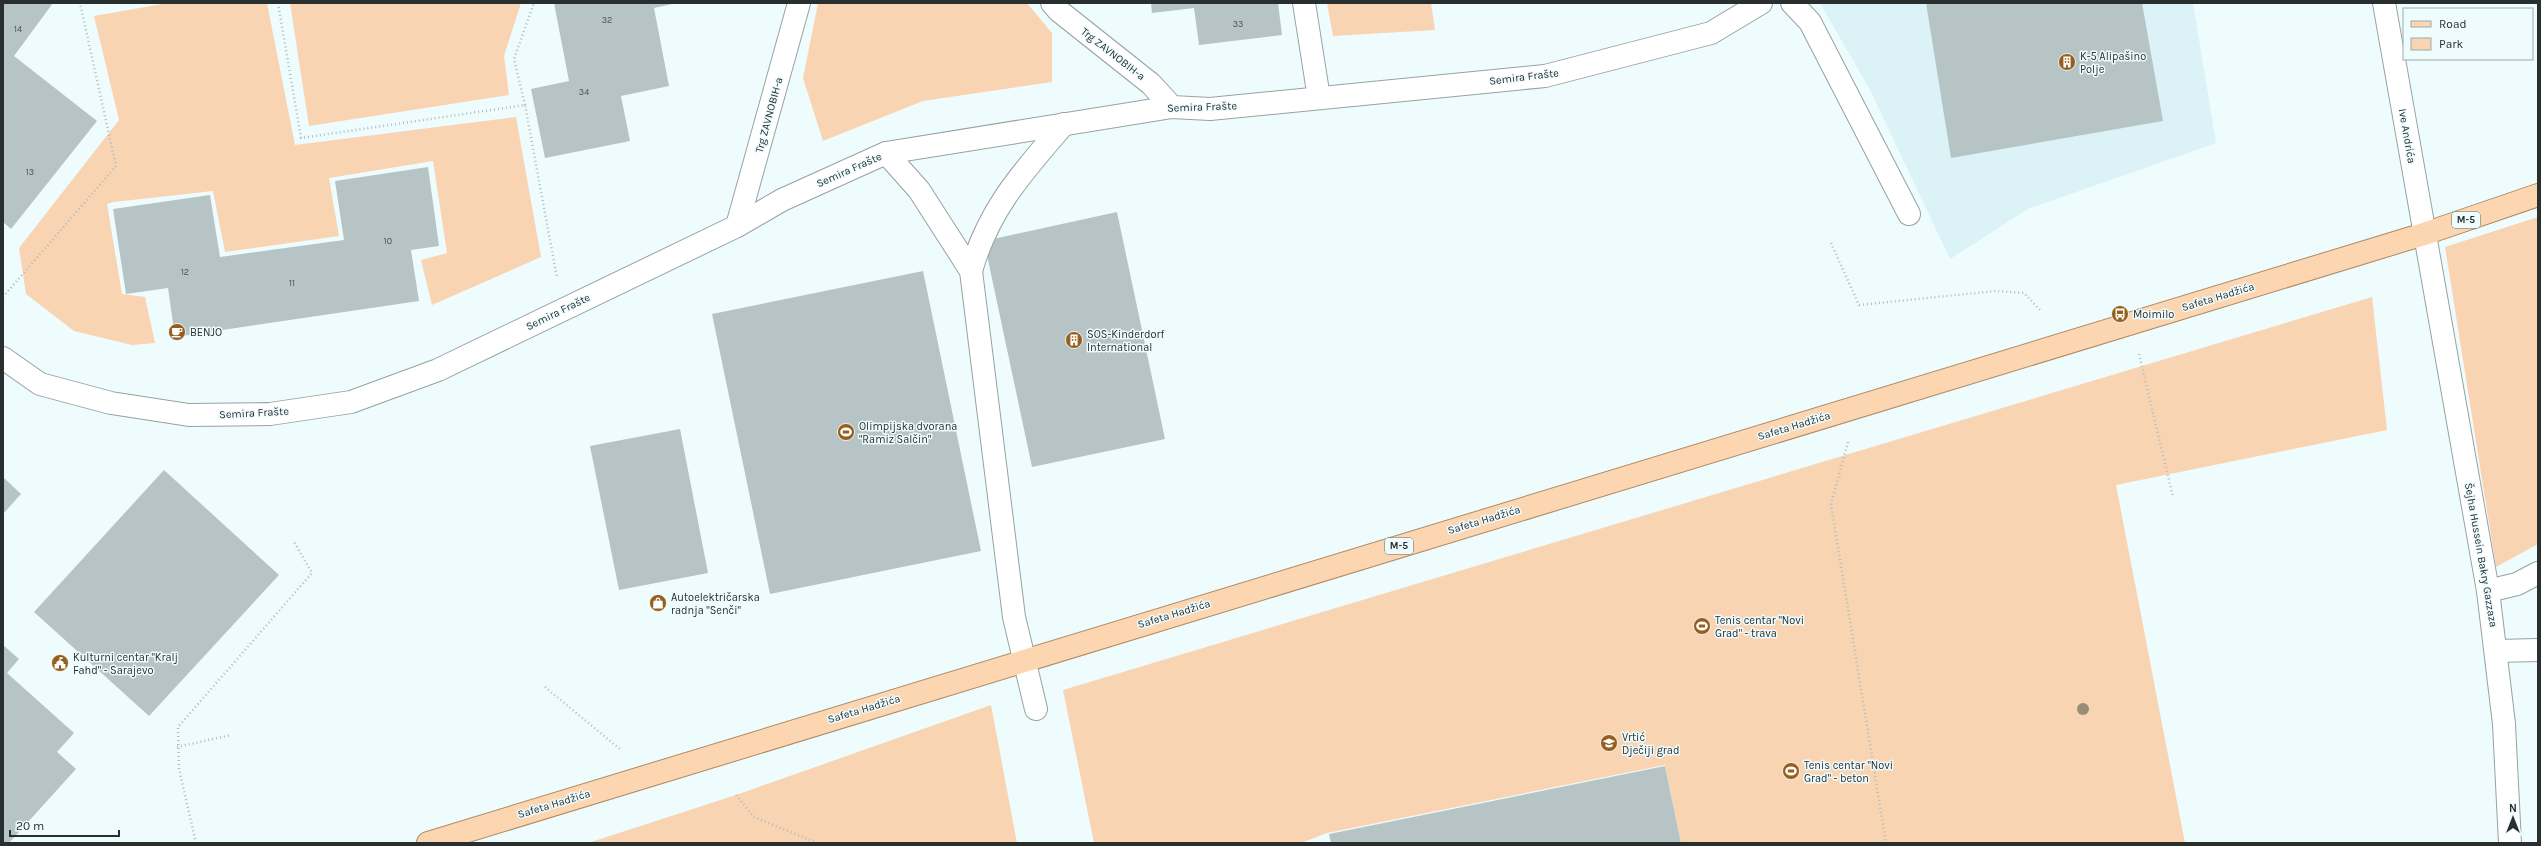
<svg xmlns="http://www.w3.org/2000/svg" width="2541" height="846" font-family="Karla,sans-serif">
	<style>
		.built { fill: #dbf2f6 }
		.green { fill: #f9d4b2 }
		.building { fill: #b7c4c6 }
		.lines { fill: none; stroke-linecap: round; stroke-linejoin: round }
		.lane-casing { stroke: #96a2a4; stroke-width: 24 }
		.street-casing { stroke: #96a2a4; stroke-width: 24 }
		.secondary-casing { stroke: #96a2a4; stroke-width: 24 }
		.primary-casing { stroke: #b08962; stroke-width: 24 }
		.path { stroke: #b0bcbd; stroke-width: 2.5; stroke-dasharray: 1 3; stroke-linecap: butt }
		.lane { stroke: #fff; stroke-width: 22 }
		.street { stroke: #fff; stroke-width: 22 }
		.secondary { stroke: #fff; stroke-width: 22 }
		.primary { stroke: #fbd6b1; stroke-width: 22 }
		.tree { fill: #998d79 }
		.labels { text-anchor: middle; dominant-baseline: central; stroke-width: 3; stroke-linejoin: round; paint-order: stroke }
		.number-label { font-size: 9px; fill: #4c5455 }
		.shield { fill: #eefcfe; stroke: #646c6d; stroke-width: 1 }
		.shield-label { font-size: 10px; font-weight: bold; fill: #292e2f }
		.street-label { font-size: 11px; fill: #292e2f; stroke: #eefcfe }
		.poi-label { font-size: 11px; fill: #292e2f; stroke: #eefcfe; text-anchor: start }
	</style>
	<rect width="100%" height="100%" fill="#eefcfe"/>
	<polygon class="built" points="1820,3 2193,3 2216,143 2028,209 1950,259 1870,90"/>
	<g class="green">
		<polygon points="168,3 267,3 295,145 516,117 541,257 432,305 421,260 447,253 433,161 329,178 339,236 225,252 213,191 114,202 107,204 122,294 145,297 155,343 132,345 74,331 26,294 19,248 119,120 94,16"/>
		<polygon points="290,3 521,3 504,56 509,95 309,126"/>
		<polygon points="818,3 1027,3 1052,33 1052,82 923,101 823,141 803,78"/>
		<polygon points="1327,3 1431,3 1435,30 1333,36"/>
		<polygon points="2538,217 2538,544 2496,567 2445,247"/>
		<polygon points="2372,297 2387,430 2116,485 2185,843 1681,843 1665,765 1327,833 1301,843 1094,843 1063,690"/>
		<polygon points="991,705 1017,843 588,843 736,795"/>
	</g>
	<g class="building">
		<polygon points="3,3 53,3 14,56 97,121 11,229 3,222"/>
		<polygon points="554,3 677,3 654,8 669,86 621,96 630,141 545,158 531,89 569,81"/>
		<polygon points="1151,3 1278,3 1282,35 1199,45 1194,8 1152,13"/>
		<polygon points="1926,3 2142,3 2163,121 1951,158"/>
		<polygon points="428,167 439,246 411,250 419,301 175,337 168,288 126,294 113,209 210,195 220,257 344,240 335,181"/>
		<polygon points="1117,212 1165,439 1032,467 984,241"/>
		<polygon points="923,271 981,551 770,594 712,314"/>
		<polygon points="680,429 708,573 619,590 590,446"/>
		<polygon points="164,470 279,575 149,716 34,612"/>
		<polygon points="3,477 21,494 3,514"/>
		<polygon points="3,645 19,659 7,673 74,733 57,752 76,769 9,843 3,843"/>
		<polygon points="1665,766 1681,843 1331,843 1329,834"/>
	</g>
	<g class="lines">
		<g class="lane-casing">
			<g id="lane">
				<polyline points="1052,3 1059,11 1151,84 1172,107"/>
				<polyline points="1304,3 1319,98"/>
				<polyline points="1792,3 1810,22 1909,214"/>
				<polyline points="737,226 799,3"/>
				<path d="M971,271c18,-63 52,-99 93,-147"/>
				<polyline points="2496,651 2538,650"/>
			</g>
		</g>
		<g class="street-casing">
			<g id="street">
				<polyline points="886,153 919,190 971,271 1014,617 1036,709"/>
				<polyline points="3,358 40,384 111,403 189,415 270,414 351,402 438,370 737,226 782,200 886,153 1172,107 1210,109 1545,76 1711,33 1761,3"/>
				<polyline points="2488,591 2517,584 2538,573"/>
			</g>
		</g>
		<g class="secondary-casing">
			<polyline id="secondary" points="2384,3 2488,591 2504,724 2510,843"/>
		</g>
		<g class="primary-casing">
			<polyline id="primary" points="428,843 2424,234 2538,195"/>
		</g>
		<g class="path">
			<polyline points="278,3 301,138 525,105 557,278"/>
			<polyline points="525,105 514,59 534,3"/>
			<polyline points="1831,243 1859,305 1995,291 2024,293 2040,310"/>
			<polyline points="3,297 116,166 80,3"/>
			<polyline points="2139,354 2173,497"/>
			<polyline points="1848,442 1831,504 1886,843"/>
			<polyline points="545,687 621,750"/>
			<polyline points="177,747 231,735"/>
			<polyline points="736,795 754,817 817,843"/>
			<polyline points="196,843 179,769 178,727 312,573 293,540"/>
		</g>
		<use href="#lane" class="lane"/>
		<use href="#street" class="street"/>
		<use href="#secondary" class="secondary"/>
		<use href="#primary" class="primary"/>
	</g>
	<circle class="tree" cx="2083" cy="709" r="6"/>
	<defs>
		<g id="building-disc" transform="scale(0.9)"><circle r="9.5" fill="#985f1c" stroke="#eefcfe"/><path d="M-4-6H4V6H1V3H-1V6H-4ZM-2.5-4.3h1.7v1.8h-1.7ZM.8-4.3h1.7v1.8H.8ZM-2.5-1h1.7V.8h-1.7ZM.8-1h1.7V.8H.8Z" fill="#fff"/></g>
		<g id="bus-disc" transform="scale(0.9)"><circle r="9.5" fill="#985f1c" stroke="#eefcfe"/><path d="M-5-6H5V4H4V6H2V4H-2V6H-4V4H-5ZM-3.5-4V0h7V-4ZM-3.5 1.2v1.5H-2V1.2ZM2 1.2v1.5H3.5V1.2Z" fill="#fff"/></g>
		<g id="cafe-disc" transform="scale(0.9)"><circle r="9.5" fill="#985f1c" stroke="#eefcfe"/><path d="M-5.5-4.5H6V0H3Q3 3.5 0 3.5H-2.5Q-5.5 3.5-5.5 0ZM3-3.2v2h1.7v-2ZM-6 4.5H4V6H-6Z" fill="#fff"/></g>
		<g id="stadium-disc" transform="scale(0.9)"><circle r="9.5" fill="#985f1c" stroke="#eefcfe"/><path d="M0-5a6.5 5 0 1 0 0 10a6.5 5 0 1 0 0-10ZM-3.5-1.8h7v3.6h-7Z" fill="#fff"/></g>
		<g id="shop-disc" transform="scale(0.9)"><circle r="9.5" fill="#985f1c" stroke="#eefcfe"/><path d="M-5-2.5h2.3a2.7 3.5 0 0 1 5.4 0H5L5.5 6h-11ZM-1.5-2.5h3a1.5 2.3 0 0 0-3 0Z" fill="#fff"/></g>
		<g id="civic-disc" transform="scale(0.9)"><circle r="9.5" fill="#985f1c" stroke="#eefcfe"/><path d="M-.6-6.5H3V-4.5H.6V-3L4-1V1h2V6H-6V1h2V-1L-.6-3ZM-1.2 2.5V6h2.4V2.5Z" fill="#fff"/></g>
		<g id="school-disc" transform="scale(0.9)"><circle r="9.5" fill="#985f1c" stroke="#eefcfe"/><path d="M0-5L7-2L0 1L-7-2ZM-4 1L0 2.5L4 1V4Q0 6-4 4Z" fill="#fff"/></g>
	</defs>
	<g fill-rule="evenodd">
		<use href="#building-disc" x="2067" y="62"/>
		<use href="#bus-disc" x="2120" y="314"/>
		<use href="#cafe-disc" x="177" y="332"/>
		<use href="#building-disc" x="1074" y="340"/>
		<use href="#stadium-disc" x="846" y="432"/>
		<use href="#shop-disc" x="658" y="603"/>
		<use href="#stadium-disc" x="1702" y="626"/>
		<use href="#civic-disc" x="60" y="663"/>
		<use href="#school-disc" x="1609" y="743"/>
		<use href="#stadium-disc" x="1791" y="771"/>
	</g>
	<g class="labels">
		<g class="number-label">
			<text x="607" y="20">32</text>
			<text x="1238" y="24">33</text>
			<text x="18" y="29">14</text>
			<text x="584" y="92">34</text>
			<text x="30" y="172">13</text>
			<text x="388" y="241">10</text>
			<text x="185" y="272">12</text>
			<text x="292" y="283">11</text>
		</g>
		<g class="shield">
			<rect x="2452" y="212" width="28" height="16" rx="3"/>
			<rect x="1385" y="538" width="28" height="16" rx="3"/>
		</g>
		<g class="shield-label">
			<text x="2466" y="220">M-5</text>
			<text x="1399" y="546">M-5</text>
		</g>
		<g class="street-label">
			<text transform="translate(1113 54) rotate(38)">Trg ZAVNOBIH-a</text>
			<text transform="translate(1524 77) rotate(-7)">Semira Frašte</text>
			<text transform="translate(1202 107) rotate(-2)">Semira Frašte</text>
			<text transform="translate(769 115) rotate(-75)">Trg ZAVNOBIH-a</text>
			<text transform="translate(2407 136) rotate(80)">Ive Andrića</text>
			<text transform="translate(849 170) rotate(-24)">Semira Frašte</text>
			<text transform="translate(2218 297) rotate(-17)">Safeta Hadžića</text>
			<text transform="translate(558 312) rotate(-26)">Semira Frašte</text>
			<text transform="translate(254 413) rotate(-3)">Semira Frašte</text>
			<text transform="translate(1794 426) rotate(-17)">Safeta Hadžića</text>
			<text transform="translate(1484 520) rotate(-17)">Safeta Hadžića</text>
			<text transform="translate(2481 555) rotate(80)">Šejha Hussein Bakry Gazzaza</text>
			<text transform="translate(1174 614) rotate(-17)">Safeta Hadžića</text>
			<text transform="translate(864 709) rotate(-17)">Safeta Hadžića</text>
			<text transform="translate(554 804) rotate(-17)">Safeta Hadžića</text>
		</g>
		<g class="poi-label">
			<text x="2080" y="56">K-5 Alipašino<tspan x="2080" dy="13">Polje</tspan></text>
			<text x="2133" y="314">Moimilo</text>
			<text x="190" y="332">BENJO</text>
			<text x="1087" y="334">SOS-Kinderdorf<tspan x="1087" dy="13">International</tspan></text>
			<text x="859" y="426">Olimpijska dvorana<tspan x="859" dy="13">"Ramiz Salčin"</tspan></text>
			<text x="671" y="597">Autoelektričarska<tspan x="671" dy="13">radnja "Senči"</tspan></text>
			<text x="1715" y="620">Tenis centar "Novi<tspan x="1715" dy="13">Grad" - trava</tspan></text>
			<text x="73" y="657">Kulturni centar "Kralj<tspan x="73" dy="13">Fahd" - Sarajevo</tspan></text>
			<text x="1622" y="737">Vrtić<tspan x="1622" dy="13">Dječiji grad</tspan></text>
			<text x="1804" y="765">Tenis centar "Novi<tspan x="1804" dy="13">Grad" - beton</tspan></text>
		</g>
	</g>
	<rect width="2541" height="846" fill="none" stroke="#292e2f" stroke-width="8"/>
	<rect x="2403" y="8" width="130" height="52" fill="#eefcfe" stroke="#9faaab"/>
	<rect x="2411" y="21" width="20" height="6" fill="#fbd6b1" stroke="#9faaab"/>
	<text x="2439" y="28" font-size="12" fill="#292e2f">Road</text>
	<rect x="2411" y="38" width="20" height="12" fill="#f9d4b2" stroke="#9faaab"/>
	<text x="2439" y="48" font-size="12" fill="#292e2f">Park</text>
	<g transform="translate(2513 818)" stroke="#eefcfe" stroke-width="3" paint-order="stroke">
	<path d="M0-3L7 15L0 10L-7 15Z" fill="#292e2f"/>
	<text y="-6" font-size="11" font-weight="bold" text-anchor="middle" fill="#292e2f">N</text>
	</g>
	<path d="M10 830v6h109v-6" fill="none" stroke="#292e2f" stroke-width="2"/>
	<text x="16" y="830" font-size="12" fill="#292e2f" stroke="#eefcfe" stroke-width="3" paint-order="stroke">20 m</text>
</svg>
